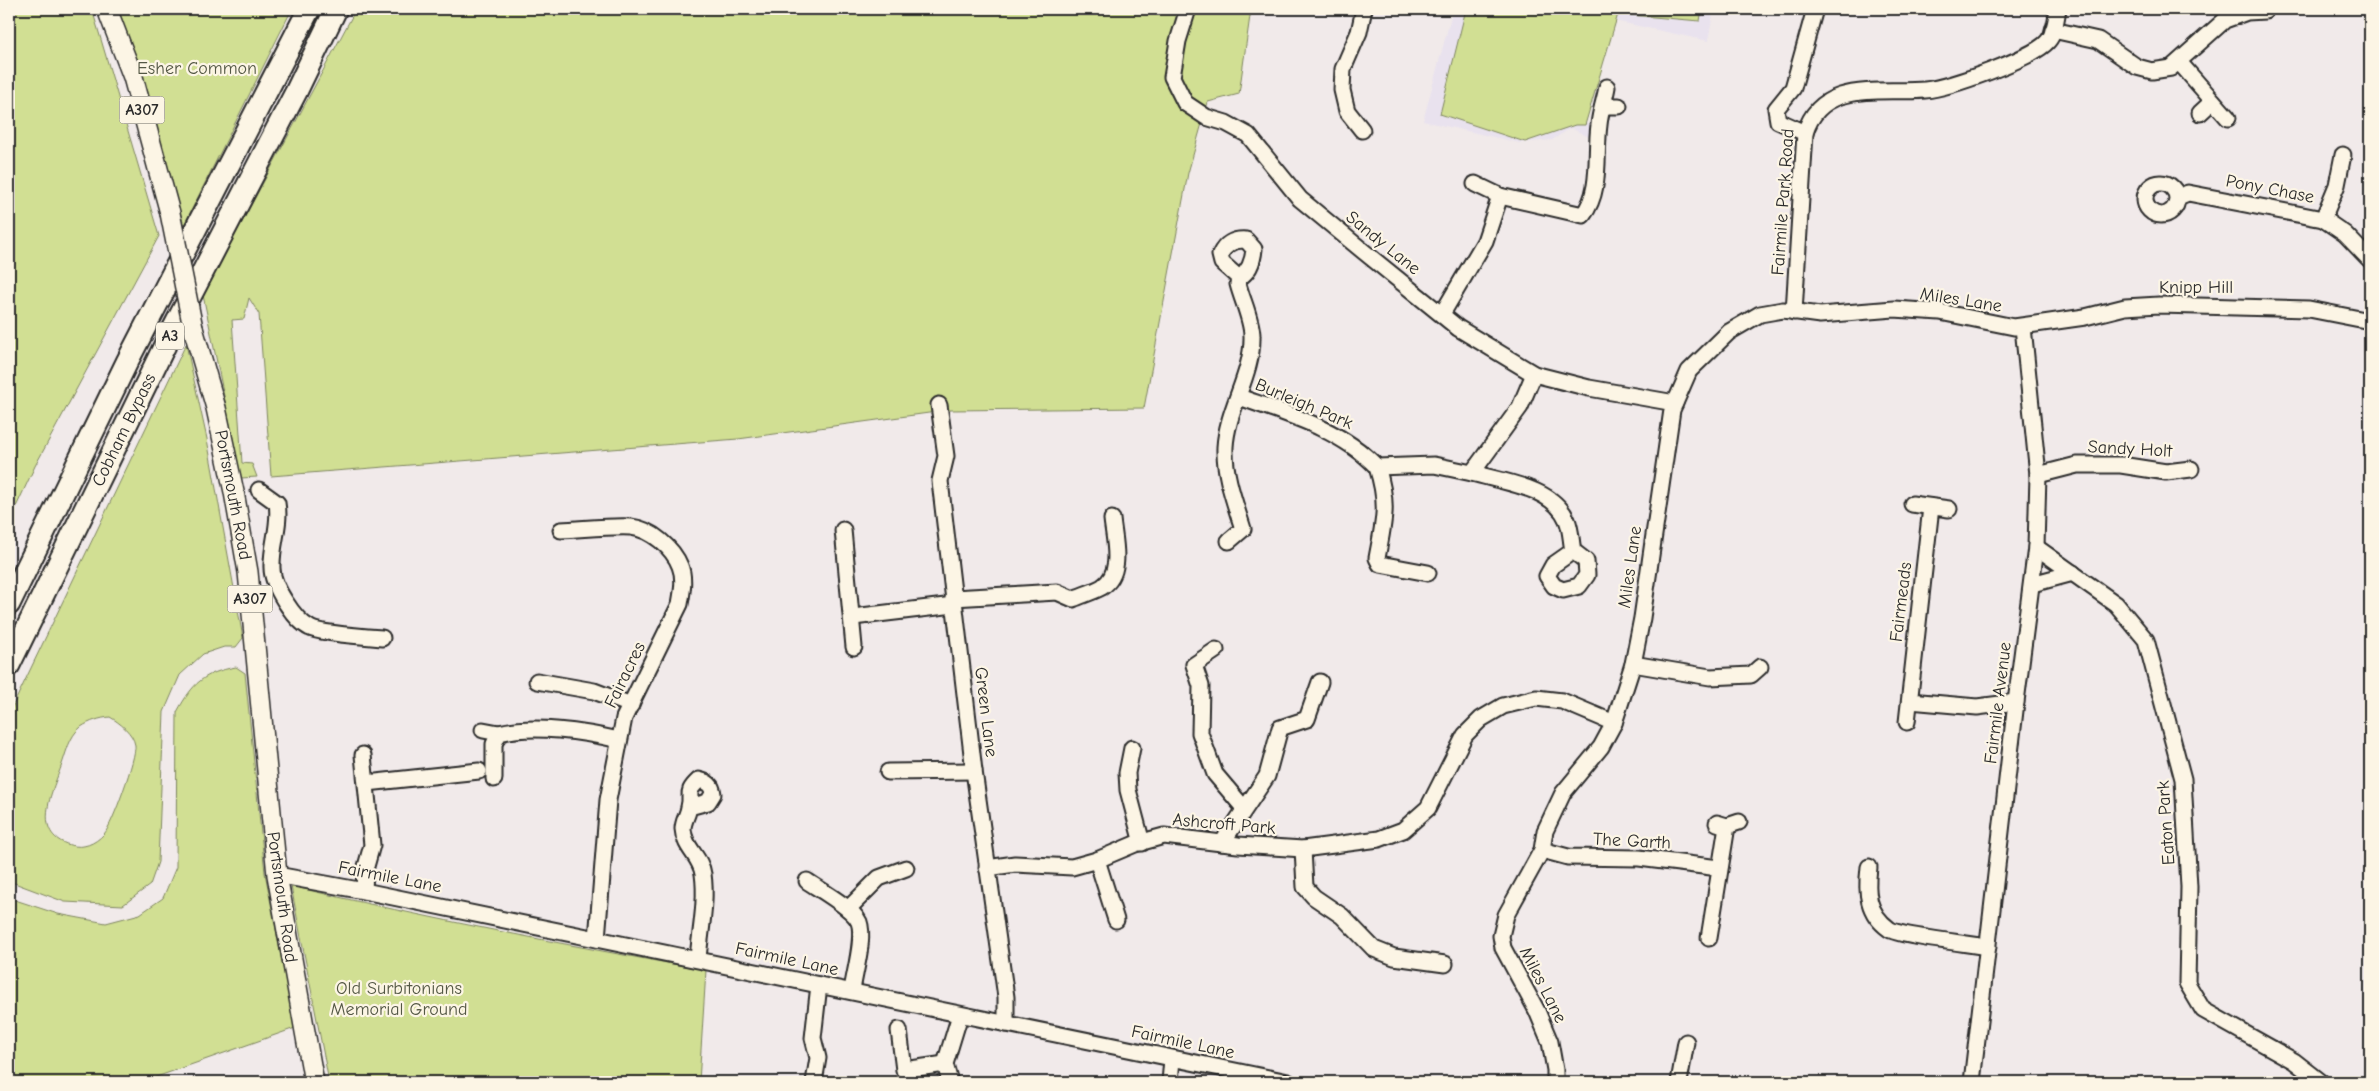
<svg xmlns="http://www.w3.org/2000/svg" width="2379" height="1091" font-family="'Comic Neue',sans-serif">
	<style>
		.built { fill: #e9e2ee }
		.green { fill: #d1df93; stroke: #7e855f; fill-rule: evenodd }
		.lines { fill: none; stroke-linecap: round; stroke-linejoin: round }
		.minor-casing { stroke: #2b2b2b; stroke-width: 19 }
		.major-casing { stroke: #2b2b2b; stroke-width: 22 }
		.highway-casing { stroke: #2b2b2b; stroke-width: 25 }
		.minor { stroke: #fcf5e5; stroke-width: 15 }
		.major { stroke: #fcf5e5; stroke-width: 19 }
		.highway { stroke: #fcf5e5; stroke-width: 21 }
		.major-bridge-casing { stroke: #2b2b2b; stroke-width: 22; stroke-linecap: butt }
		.major-bridge { stroke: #fcf5e5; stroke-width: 19 }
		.labels { text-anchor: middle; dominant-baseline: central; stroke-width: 4.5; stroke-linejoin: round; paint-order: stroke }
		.shield { fill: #fcf5e5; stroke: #6a6863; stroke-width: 1 }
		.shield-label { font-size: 16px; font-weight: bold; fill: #2b2b2b }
		.park-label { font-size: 18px; fill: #545845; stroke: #fcf5e5 }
		.street-label { font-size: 18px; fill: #2b2b2b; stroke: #fcf5e5 }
	</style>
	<rect width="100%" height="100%" fill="#f1eaea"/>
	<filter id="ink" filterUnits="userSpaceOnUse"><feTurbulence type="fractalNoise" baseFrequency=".02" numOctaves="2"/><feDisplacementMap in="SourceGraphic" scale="10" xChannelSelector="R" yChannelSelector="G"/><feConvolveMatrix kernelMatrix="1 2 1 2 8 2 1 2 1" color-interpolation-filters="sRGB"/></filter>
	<g filter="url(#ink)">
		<polygon class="built" points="1453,9 1714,9 1708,41 1615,21 1586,123 1592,125 1591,138 1571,128 1552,140 1520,143 1423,121"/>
		<g class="green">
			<polygon points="9,9 92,9 159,236 35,466 9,522"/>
			<polygon points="113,9 292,9 184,225 139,81"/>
			<polygon points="356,9 1251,9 1239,94 1208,102 1188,173 1144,408 951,410 738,439 271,476 259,314 249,298 244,319 232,320 242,463 252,464 257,477 241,478 203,295"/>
			<polygon points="1466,9 1702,9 1700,21 1618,14 1585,125 1575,125 1525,142 1440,114"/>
			<path d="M186,344l21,95 36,199 -7,9h-12l-21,7 -23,21 -16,37 -6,150 -8,23 -27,20 -58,-3 -56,-21v-167zM110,717c10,6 23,16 25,28 2,11 -23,81 -31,89 -9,10 -21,15 -34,11 -39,-11 -18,-53 -9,-78 5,-13 8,-31 20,-40 9,-6 19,-9 29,-10z"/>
			<path d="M236,667l9,6 20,200 30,155 -153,54h-133v-184l49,16 48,9 34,-9 23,-16 13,-31 1,-155c16,-29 26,-39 59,-45z"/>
			<path d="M291,886c138,33 276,59 415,84l-7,112h-370z"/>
		</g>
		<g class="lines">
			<g class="minor-casing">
				<g id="minor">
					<polyline points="1188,9 1178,41 1172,77 1185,103 1206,117 1226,123 1248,135 1300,199 1363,251 1458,328 1534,374 1589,388 1675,403"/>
					<polyline points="2053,30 2098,40 2137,67 2152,71 2171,68 2225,20 2247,12 2265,11"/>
					<polyline points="2179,62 2228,118"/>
					<polyline points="1603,106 1619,106"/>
					<polyline points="2200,113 2213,101"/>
					<polyline points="1362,130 1347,111 1342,90 1343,69 1359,32 1364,9"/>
					<polyline points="1805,133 1778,121 1776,109 1793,88 1815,9"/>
					<circle cx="2161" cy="199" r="16"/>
					<path d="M1475,184l25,12 83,19c19,-24 12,-61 16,-90 1,-13 6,-26 8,-38"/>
					<polyline points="2178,197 2188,193 2323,219 2345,234 2370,260"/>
					<polyline points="2323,219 2337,185 2343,155"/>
					<path d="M1794,312l11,-179c16,-54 76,-39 120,-43 24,-2 109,-32 123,-49 7,-8 8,-22 10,-32"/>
					<polyline points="1442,314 1485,241 1500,196"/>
					<path d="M1239,397c48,17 102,32 138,70l57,-2 38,8 48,-66 14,-33"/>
					<polyline points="939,405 946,456 940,481 974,771 1006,997 1006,1024"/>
					<path d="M1377,467c12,38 7,53 0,91l3,6 48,9"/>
					<path d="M1472,473c31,9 81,14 95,47 4,9 4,21 6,31l13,10 1,14 -8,11 -16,4 -9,-4 -7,-10 6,-11 20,-14"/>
					<polyline points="2038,475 2077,465 2121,465 2166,472 2191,469"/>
					<path d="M259,490l18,13c4,22 -6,42 -5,65 0,17 22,52 38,60 8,5 59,9 72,10"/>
					<polyline points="1912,504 1949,509"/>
					<path d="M561,530c23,-1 47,-4 70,-3 20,2 42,21 49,39 5,12 2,27 0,38l-56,114 -16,82 -11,139"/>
					<polyline points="843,530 854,647"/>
					<path d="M1229,541l14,-12c-8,-26 -19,-54 -18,-82 2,-38 28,-73 27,-111 0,-16 -10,-36 -14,-52l1,-6 -17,-15 -2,-8c5,-11 14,-16 26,-15l8,9c-1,12 -5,23 -15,29"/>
					<polyline points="2036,547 2116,604 2146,640 2183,779 2189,887 2187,983 2203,1010 2294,1061 2321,1082"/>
					<polyline points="2032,584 2073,573"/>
					<path d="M953,598l104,-6 16,7c9,-4 20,-7 29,-12 22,-14 12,-47 10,-68"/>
					<polyline points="853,617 954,605"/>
					<polyline points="1216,650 1194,665 1201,686 1200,733 1215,774 1243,807"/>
					<polyline points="1633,664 1710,677 1751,675 1760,667"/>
					<polyline points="537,681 594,691 631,705"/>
					<polyline points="1910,701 1977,707 2016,702"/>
					<polyline points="1907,722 1931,507"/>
					<polyline points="483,730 499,733"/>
					<polyline points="1132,748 1127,773 1128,790 1142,843"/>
					<polyline points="363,755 372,845 365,870 364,891"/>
					<polyline points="888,772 974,771"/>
					<path d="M494,779v-35l5,-11c34,-9 86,-1 120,7"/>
					<polyline points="367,783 479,771"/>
					<path d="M689,807l19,-5 5,-8c-1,-9 -5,-12 -14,-14 -15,14 -6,13 -10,27 -1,8 -6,14 -6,22 1,19 18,28 20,45 4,28 -3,58 -5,85"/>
					<polyline points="1717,823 1727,826 1739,822"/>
					<polyline points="1222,843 1267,776 1280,728 1307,719 1320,682"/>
					<polyline points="1303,849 1305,887 1314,897 1342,916 1374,949 1394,957 1445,964"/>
					<polyline points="1542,850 1568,857 1639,858 1719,868"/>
					<polyline points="1097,860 1116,920"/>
					<path d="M1869,867c-3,25 -2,46 20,62 9,7 83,15 99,18"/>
					<polyline points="987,868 1015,864 1072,867 1097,860 1135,844 1164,836 1238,845 1303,849 1379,839 1403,830 1428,808 1465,735 1481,719 1503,706 1536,698 1562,701 1614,723"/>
					<polyline points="277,875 364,891 1288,1082"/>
					<path d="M807,881c13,9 46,27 52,41 6,16 -5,52 -7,69"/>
					<polyline points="848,909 879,878 906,868"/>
					<polyline points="1709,938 1727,826"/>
					<polyline points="899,1030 904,1070 945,1064"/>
					<polyline points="814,1082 818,1058 813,1038 819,985"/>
					<polyline points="950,1082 945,1064 960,1015"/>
					<polyline points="1170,1082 1172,1059"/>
					<polyline points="1555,1082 1555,1070 1550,1042 1537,1011 1503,948 1501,936 1506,915 1542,850 1545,831 1563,793 1601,747 1614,723 1633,664 1642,618 1672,410 1689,371 1729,332 1760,314 1783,310 1820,315 1894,309 1940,312 2014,327 2085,317 2125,307 2159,305 2309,309 2370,321"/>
					<polyline points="1679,1082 1686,1042"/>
					<polyline points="1972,1082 2016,702 2036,547 2038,475 2023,327"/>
				</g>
			</g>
			<g class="major-casing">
				<g id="major">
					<polyline points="107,9 133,77 170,213"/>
					<polyline points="193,328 216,408 234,492 248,572 277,875 314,1082"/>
				</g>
			</g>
			<g class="highway-casing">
				<g id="highway">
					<polyline points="9,604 127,362 309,9"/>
					<polyline points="9,665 166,343 296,92 336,9"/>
				</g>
			</g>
			<use href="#minor" class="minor"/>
			<use href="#major" class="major"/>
			<use href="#highway" class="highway"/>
			<g class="major-bridge-casing">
				<polyline id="major-bridge" points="170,213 193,328"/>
			</g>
			<use href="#major-bridge" class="major-bridge"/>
		</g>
	</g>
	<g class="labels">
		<g class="shield">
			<rect x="119.5" y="96.5" width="45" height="27" rx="4"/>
			<rect x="156" y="322.5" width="28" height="27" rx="4"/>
			<rect x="227.5" y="585.5" width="45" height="27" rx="4"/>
		</g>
		<g class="shield-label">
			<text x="142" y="110">A307</text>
			<text x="170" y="336">A3</text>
			<text x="250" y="599">A307</text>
		</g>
		<g class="park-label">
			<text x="197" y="68">Esher Common</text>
			<text x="399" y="988">Old Surbitonians<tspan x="399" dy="21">Memorial Ground</tspan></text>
		</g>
		<g class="street-label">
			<text transform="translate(2270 189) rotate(11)">Pony Chase</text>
			<text transform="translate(1783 202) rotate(-86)">Fairmile Park Road</text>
			<text transform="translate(1383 243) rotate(39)">Sandy Lane</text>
			<text x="2196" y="287">Knipp Hill</text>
			<text transform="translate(1961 300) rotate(9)">Miles Lane</text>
			<text transform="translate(1304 404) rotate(23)">Burleigh Park</text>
			<text transform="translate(124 430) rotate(-64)">Cobham Bypass</text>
			<text transform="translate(2130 449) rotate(3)">Sandy Holt</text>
			<text transform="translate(233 495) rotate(79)">Portsmouth Road</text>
			<text transform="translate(1630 567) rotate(-82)">Miles Lane</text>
			<text transform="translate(1901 602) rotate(-83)">Fairmeads</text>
			<text transform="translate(625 675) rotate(-64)">Fairacres</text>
			<text transform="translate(1998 703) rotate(-83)">Fairmile Avenue</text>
			<text transform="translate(986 712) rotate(83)">Green Lane</text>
			<text transform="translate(2166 823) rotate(-94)">Eaton Park</text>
			<text transform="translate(1224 824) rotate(5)">Ashcroft Park</text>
			<text transform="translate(1632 841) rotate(3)">The Garth</text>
			<text transform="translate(390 877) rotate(11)">Fairmile Lane</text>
			<text transform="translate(282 897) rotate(82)">Portsmouth Road</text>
			<text transform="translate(787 959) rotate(12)">Fairmile Lane</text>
			<text transform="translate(1543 985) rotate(63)">Miles Lane</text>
			<text transform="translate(1183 1042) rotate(12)">Fairmile Lane</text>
		</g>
	</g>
	<rect width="2379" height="1091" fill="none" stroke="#fcf5e5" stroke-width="30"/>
	<rect x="15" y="15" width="2349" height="1061" fill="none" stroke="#2b2b2b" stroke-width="2" filter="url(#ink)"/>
</svg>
